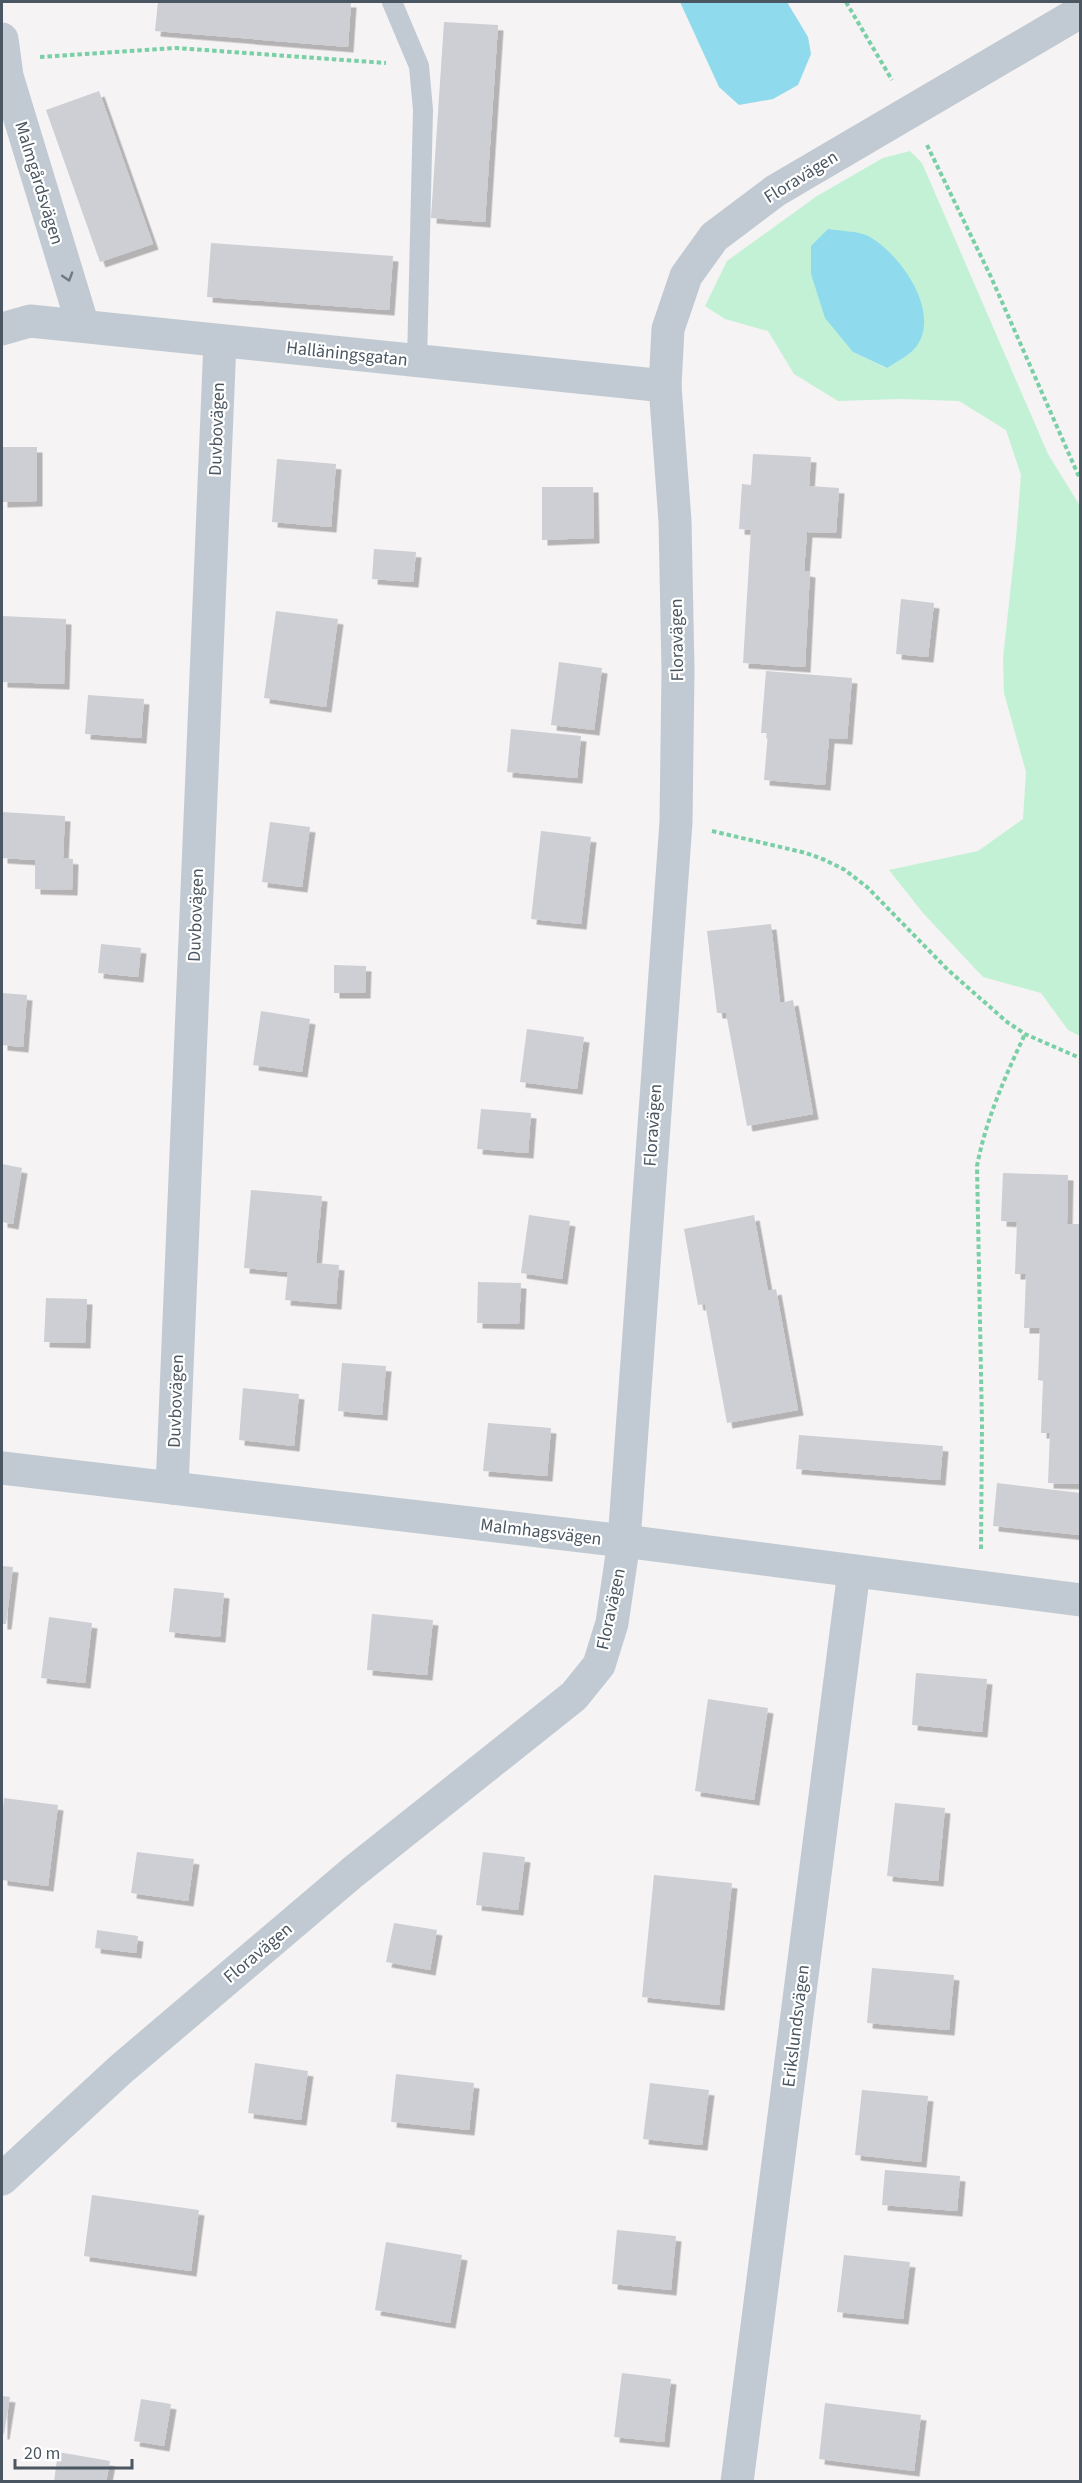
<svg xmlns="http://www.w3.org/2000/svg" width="1082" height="2483" font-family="'Source Sans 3',sans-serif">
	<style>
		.green { fill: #c3f1d5; fill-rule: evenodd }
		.water { fill: #90daee }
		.building { fill: #cdcfd5; filter: url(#shadow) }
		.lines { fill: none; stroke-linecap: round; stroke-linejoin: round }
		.path { stroke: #7ad0a6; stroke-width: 4; stroke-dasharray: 4.5 3; stroke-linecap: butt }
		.service { stroke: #c1cad2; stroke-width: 20 }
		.minor { stroke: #c1cad2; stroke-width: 33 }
		.oneway { stroke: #6e7983 }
		.labels { text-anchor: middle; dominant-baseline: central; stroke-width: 4.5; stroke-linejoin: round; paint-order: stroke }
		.street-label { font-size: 18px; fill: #4a5661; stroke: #fff }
	</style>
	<defs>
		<filter id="shadow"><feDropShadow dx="5.5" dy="5.5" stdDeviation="0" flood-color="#0004"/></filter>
	</defs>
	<rect width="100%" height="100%" fill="#f5f3f3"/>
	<path class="green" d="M910,151l12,12 126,291 32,52v530l-12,-6 -27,-37 -58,-16 -60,-64 -34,-43 89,-19 45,-32 3,-47 -22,-79 -1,-35 13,-119 5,-64 -15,-45 -47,-29 -58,-2 -63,2 -44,-27 -26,-43 -43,-12 -20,-13 22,-45 90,-65 66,-38zM916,348l-30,20 -33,-16z"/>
	<g class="water">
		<polygon points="680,2 787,2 808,37 811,54 798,85 773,99 739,105 719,87"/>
		<path d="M828,229c12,2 30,2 40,7 32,17 74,76 48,111 -6,8 -20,15 -29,21l-34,-16 -28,-34 -14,-44v-28z"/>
	</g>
	<g class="building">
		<polygon points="158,2 351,2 348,47 155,31"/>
		<polygon points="444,22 498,25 485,222 431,218"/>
		<polygon points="99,91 153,244 100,262 46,110"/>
		<polygon points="211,243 393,256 389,310 207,297"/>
		<polygon points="2,447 37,447 37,501 2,502"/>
		<polygon points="753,454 811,457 809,486 839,488 836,533 807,532 804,571 810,572 805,667 743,663 751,530 739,529 742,484 751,485"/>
		<polygon points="277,459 336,464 331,527 272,522"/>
		<polygon points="542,487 593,487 594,538 542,540"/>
		<polygon points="374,549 416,552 413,582 372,579"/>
		<polygon points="901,599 934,603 928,657 896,654"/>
		<polygon points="276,611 338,619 326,707 264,698"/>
		<polygon points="2,616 66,619 64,684 2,682"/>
		<polygon points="559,662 602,668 594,730 551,725"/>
		<polygon points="766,671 852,678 847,739 829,738 825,785 764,780 768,733 761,733"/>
		<polygon points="88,695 144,699 141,738 85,734"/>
		<polygon points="511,729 581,736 577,778 507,772"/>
		<polygon points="2,812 65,816 63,858 73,859 72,890 35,889 35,860 2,858"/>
		<polygon points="270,822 310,827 302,887 262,882"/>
		<polygon points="541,831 591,837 581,924 531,919"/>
		<polygon points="771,924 780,1003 793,1000 813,1114 747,1126 726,1013 717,1013 707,931"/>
		<polygon points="101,944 141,948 138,977 98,973"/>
		<polygon points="334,965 366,966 365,993 334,993"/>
		<polygon points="2,993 27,995 23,1047 2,1045"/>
		<polygon points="261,1011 310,1019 302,1072 253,1065"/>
		<polygon points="527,1029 584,1037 577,1089 520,1082"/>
		<polygon points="481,1109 531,1113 528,1153 477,1149"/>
		<polygon points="2,1164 22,1168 13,1224 2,1222"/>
		<polygon points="1003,1173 1068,1175 1067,1224 1080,1224 1080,1484 1048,1483 1050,1433 1041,1433 1043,1381 1038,1380 1040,1328 1024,1328 1026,1274 1015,1274 1017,1222 1001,1221"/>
		<polygon points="251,1190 322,1196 316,1263 339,1265 336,1304 285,1300 288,1272 244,1268"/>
		<polygon points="529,1215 570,1221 562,1279 521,1273"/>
		<polygon points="754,1215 768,1291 776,1289 798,1410 727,1423 705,1304 698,1305 684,1229"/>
		<polygon points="478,1282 521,1283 519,1324 477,1323"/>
		<polygon points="46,1298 87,1299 85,1343 44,1342"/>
		<polygon points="342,1363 386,1366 382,1415 338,1411"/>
		<polygon points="243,1388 299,1394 294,1446 239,1440"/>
		<polygon points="488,1423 551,1428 547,1476 483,1471"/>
		<polygon points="799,1435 943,1446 940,1480 796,1469"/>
		<polygon points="997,1483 1080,1493 1080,1535 993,1526"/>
		<polygon points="2,1566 13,1567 6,1624 2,1624"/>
		<polygon points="174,1588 224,1593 220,1637 169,1632"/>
		<polygon points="372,1614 433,1620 427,1675 367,1670"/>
		<polygon points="49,1617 92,1623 85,1683 41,1678"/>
		<polygon points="916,1673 987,1679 982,1732 912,1725"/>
		<polygon points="708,1699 768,1708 754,1800 695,1791"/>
		<polygon points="4,1798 58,1805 48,1886 2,1880 2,1819"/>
		<polygon points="895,1803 945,1808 938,1881 887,1876"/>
		<polygon points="137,1852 194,1859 188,1901 131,1893"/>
		<polygon points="483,1852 525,1857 518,1910 476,1905"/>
		<polygon points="654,1875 732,1883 719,2005 642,1997"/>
		<polygon points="394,1923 437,1930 430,1970 386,1962"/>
		<polygon points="97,1930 138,1936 136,1953 95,1948"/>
		<polygon points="872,1968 954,1975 949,2030 867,2023"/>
		<polygon points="255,2063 308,2071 301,2120 248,2113"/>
		<polygon points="396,2074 474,2083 469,2130 391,2122"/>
		<polygon points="650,2083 709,2090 702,2145 643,2139"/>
		<polygon points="862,2090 928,2096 921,2162 855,2155"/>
		<polygon points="885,2170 960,2176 957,2211 882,2205"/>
		<polygon points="92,2195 199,2210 191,2271 84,2256"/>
		<polygon points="617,2230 676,2236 671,2290 612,2284"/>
		<polygon points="386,2242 462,2255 450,2323 375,2310"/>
		<polygon points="844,2255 910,2262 903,2319 837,2312"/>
		<polygon points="622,2373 671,2379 664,2442 614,2437"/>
		<polygon points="2,2396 10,2397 4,2434 2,2434"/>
		<polygon points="141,2399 171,2404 164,2446 134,2441"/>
		<polygon points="825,2403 921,2415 914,2471 819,2459"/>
		<polygon points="58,2452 110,2461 106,2482 54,2482"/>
	</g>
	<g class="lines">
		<g class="path">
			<polyline points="846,2 892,80"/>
			<polyline points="40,57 176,48 386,63"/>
			<polyline points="927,145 991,277 1080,479"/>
			<polyline points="712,831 806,853 825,860 845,870 867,887 948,970 1007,1022 1025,1034 1080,1058"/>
			<path d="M981,1549l1,-124 -5,-259c9,-47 28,-89 48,-132"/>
		</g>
		<polyline class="service" points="392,2 419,66 423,110 417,361"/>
		<g class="minor">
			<polyline points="2,39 7,76 83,326"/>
			<polyline points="2,329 30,321 665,386"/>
			<polyline points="2,1468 624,1541 1080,1600"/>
			<polyline points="172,1488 220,342"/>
			<polyline points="2,2179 120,2070 353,1872 574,1696 599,1665 612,1623 624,1541 676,822 678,670 675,521 665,386 668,329 686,276 714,237 775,191 1080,12"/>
			<polyline points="737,2482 854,1571"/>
		</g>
	</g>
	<defs><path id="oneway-chevron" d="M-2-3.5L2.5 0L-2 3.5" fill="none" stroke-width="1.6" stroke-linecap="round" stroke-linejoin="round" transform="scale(1.5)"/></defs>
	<use class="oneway" href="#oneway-chevron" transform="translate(68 277) rotate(73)"/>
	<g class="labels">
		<g class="street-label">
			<text transform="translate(801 177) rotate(-32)">Floravägen</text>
			<text transform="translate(39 183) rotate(73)">Malmgårdsvägen</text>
			<text transform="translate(347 354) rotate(6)">Halläningsgatan</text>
			<text transform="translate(217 429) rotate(-88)">Duvbovägen</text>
			<text transform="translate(677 640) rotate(-91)">Floravägen</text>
			<text transform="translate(196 915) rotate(-88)">Duvbovägen</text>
			<text transform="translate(653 1125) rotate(-86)">Floravägen</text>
			<text transform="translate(176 1401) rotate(-88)">Duvbovägen</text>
			<text transform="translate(541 1532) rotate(7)">Malmhagsvägen</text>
			<text transform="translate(611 1609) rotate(-78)">Floravägen</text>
			<text transform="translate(258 1953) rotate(-40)">Floravägen</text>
			<text transform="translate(796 2026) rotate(-83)">Erikslundsvägen</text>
		</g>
	</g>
	<rect width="1082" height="2483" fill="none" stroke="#4a5661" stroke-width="6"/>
	<path d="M15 2459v9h117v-9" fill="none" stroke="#4a5661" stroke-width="3"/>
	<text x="24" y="2459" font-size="18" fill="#4a5661" stroke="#ffffff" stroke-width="4.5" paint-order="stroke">20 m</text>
</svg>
